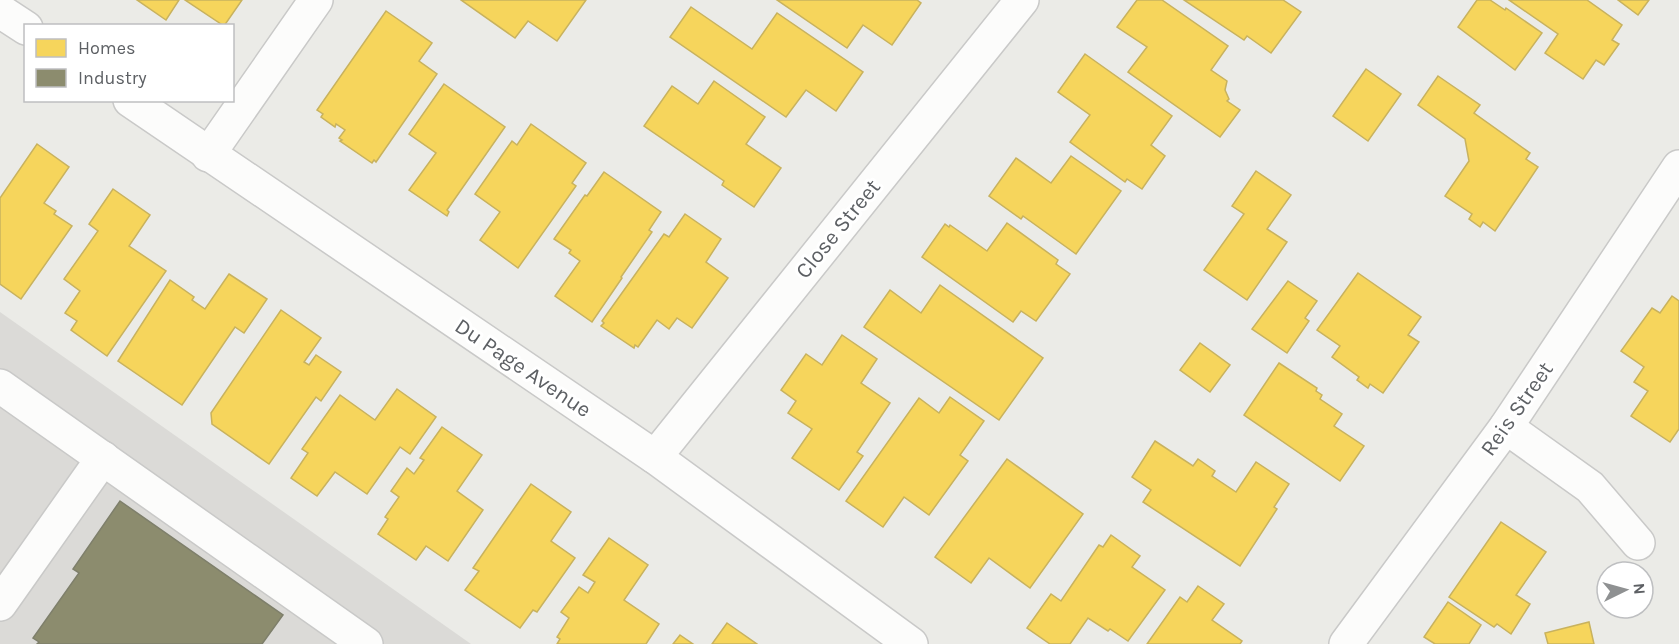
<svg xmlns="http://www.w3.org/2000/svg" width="1679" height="644" font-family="Karla,sans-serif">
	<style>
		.industrial { fill: #dbdad7 }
		.homes { fill: #f6d55c; stroke: #c8b25e; stroke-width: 1.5 }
		.industry { fill: #8c8c6e; stroke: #7e7f6b; stroke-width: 1.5 }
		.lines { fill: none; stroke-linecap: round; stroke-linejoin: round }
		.minor-casing { stroke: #c9c9c8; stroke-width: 36 }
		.minor { stroke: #fcfcfb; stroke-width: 33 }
		.labels { text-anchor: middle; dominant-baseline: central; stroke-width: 6; stroke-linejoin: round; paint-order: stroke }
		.street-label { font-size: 22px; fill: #5d6064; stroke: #fff }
	</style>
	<rect width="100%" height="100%" fill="#ebebe7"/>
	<polygon class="industrial" points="0,312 471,644 0,644"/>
	<g class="homes">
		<polygon points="137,0 179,0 166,20"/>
		<polygon points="185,0 242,0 224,26"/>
		<polygon points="461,0 586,0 557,41 528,21 515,38"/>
		<polygon points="777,0 917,0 921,3 892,45 863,25 847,48"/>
		<polygon points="1137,0 1162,0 1228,46 1211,70 1227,81 1225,90 1229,99 1227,101 1240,110 1220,137 1128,72 1147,47 1117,27"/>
		<polygon points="1184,0 1283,0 1301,12 1271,53 1247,36 1244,40"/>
		<polygon points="1477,0 1490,0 1505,10 1506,8 1542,33 1515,70 1458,27"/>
		<polygon points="1509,0 1587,0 1622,25 1612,40 1619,44 1604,65 1596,60 1583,79 1545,53 1558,34"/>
		<polygon points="1618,0 1649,0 1638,15"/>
		<polygon points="691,7 752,49 777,13 863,72 836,111 806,90 786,117 670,37"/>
		<polygon points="386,11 432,43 419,61 437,74 376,162 374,160 372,163 340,141 342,140 339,138 345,130 336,124 335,127 321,117 323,114 317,110"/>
		<polygon points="1085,54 1172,116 1151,145 1165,156 1142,189 1127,179 1125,182 1070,142 1090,115 1058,92"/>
		<polygon points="1366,69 1401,94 1368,141 1333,116"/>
		<polygon points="1438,76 1480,105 1474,113 1530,153 1526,159 1538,167 1495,231 1483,222 1480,227 1469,219 1472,214 1445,196 1469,161 1465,139 1418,105"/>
		<polygon points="714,81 765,117 746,144 781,168 754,207 722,185 724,181 644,126 672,86 698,104"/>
		<polygon points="444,84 505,127 447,210 449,212 447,216 409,190 436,153 409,134"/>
		<polygon points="531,124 586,163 572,183 576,186 518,268 480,240 500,212 475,194 512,141 517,145"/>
		<polygon points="37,144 69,167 44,203 56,211 54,214 72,226 21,299 0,284 0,198"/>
		<polygon points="1071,156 1121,191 1076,254 1023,216 1021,219 989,196 1016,158 1051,183"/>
		<polygon points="1256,171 1291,195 1267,229 1287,242 1247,300 1204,270 1244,214 1232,206"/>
		<polygon points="604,172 661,212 649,230 652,232 621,277 622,278 592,322 555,296 580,261 569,253 571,250 554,239 585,195 587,196"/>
		<polygon points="113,189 150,215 129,246 166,271 107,356 71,330 77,321 65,313 80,291 64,279 98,231 89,224"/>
		<polygon points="685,214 721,239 706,262 728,278 692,328 677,318 669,329 657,320 638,347 635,345 634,348 601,326 604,323 602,321 664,234 669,237"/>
		<polygon points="1007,223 1058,260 1056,264 1070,274 1036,321 1021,311 1013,322 922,257 945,224 949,227 950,225 987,251"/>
		<polygon points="1358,273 1421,317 1408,335 1419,342 1383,393 1370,384 1368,388 1357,380 1359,377 1332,357 1340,346 1317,330"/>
		<polygon points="229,274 267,299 244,333 235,327 182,405 118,361 170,280 194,297 192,300 205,309"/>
		<polygon points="1288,281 1317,301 1305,318 1309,321 1287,353 1252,329"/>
		<polygon points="940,285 1043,358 999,420 864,327 890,290 921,313"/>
		<polygon points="1672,296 1679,301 1679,429 1670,442 1631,416 1648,391 1634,382 1644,367 1621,351 1652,308 1660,313"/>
		<polygon points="281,310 321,338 304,362 309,365 316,355 341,372 321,401 316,397 269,464 212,424 211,413"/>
		<polygon points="842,335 877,359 861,383 890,403 857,452 863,456 839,490 792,458 812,429 788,413 796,401 781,390 806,354 822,365"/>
		<polygon points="1200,343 1230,365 1210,392 1180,370"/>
		<polygon points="1279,363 1317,388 1316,391 1322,395 1320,399 1342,414 1334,426 1364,446 1340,481 1244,415"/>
		<polygon points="397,389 436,417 410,454 400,447 367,494 335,472 317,496 291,478 308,453 302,449 340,395 375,420"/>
		<polygon points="950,397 984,421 960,455 968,461 929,515 904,497 883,527 846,501 919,398 939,413"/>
		<polygon points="442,427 482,455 457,491 483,510 448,561 426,546 416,560 378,534 388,519 385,517 399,497 391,491 407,468 414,474 424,460 420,458"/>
		<polygon points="1155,441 1193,466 1198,459 1215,471 1212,476 1236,492 1256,462 1289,484 1274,507 1277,509 1240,566 1143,502 1151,490 1132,477"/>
		<polygon points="1007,459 1083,514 1030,588 989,558 971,583 935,557"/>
		<polygon points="531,484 571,512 551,541 575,558 537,612 533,610 520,628 465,590 479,571 473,568"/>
		<polygon points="1501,522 1546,552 1516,595 1530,604 1511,634 1497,624 1494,627 1449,597"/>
		<polygon points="1111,535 1140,556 1132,567 1165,590 1128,641 1110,629 1108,631 1088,618 1070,644 1050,644 1027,628 1051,594 1061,601 1099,545 1103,547"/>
		<polygon points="609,538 648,565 624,600 659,624 646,644 557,644 560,639 557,637 569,618 561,612 579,587 588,593 595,582 583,575"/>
		<polygon points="1198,586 1224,604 1212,620 1242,641 1240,644 1147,644 1180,597 1187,602"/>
		<polygon points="1448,602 1481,625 1469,644 1435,644 1424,637"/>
		<polygon points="1589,622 1594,644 1548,644 1545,633"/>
		<polygon points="727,623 757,644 712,644"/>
		<polygon points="680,635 693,644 673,644"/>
	</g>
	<polygon class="industry" points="120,501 283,615 262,644 37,644 39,642 33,638 79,573 73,569"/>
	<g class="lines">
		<g class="minor-casing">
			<g id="minor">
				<polyline points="0,11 26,28"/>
				<polyline points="130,100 655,457 911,644"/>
				<polyline points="208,155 316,0"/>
				<polyline points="0,386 366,644"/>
				<polyline points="1506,427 1590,487 1638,543"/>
				<polyline points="655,457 1022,0"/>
				<polyline points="0,604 103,458"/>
				<polyline points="1346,644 1506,427 1679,167"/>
			</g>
		</g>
		<use href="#minor" class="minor"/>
	</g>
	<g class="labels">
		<g class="street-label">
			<text transform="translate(838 229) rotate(-51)">Close Street</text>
			<text transform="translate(523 368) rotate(34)">Du Page Avenue</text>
			<text transform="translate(1517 409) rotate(-55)">Reis Street</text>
		</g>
	</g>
	<rect x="24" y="24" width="210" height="78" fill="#ffffff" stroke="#bebfc1" stroke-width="1.5"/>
	<rect x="36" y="39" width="30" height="18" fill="#f6d55c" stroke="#bebfc1" stroke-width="1.5"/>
	<text x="78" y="54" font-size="18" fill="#5d6064">Homes</text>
	<rect x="36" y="69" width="30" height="18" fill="#8c8c6e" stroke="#bebfc1" stroke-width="1.5"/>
	<text x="78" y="84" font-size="18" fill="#5d6064">Industry</text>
	<g transform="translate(1625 590) rotate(85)"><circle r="28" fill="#ffffff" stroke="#bebfc1" stroke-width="1.5"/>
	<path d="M0-4.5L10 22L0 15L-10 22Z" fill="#8f9192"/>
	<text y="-9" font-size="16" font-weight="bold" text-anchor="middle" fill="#5d6064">N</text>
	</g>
</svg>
